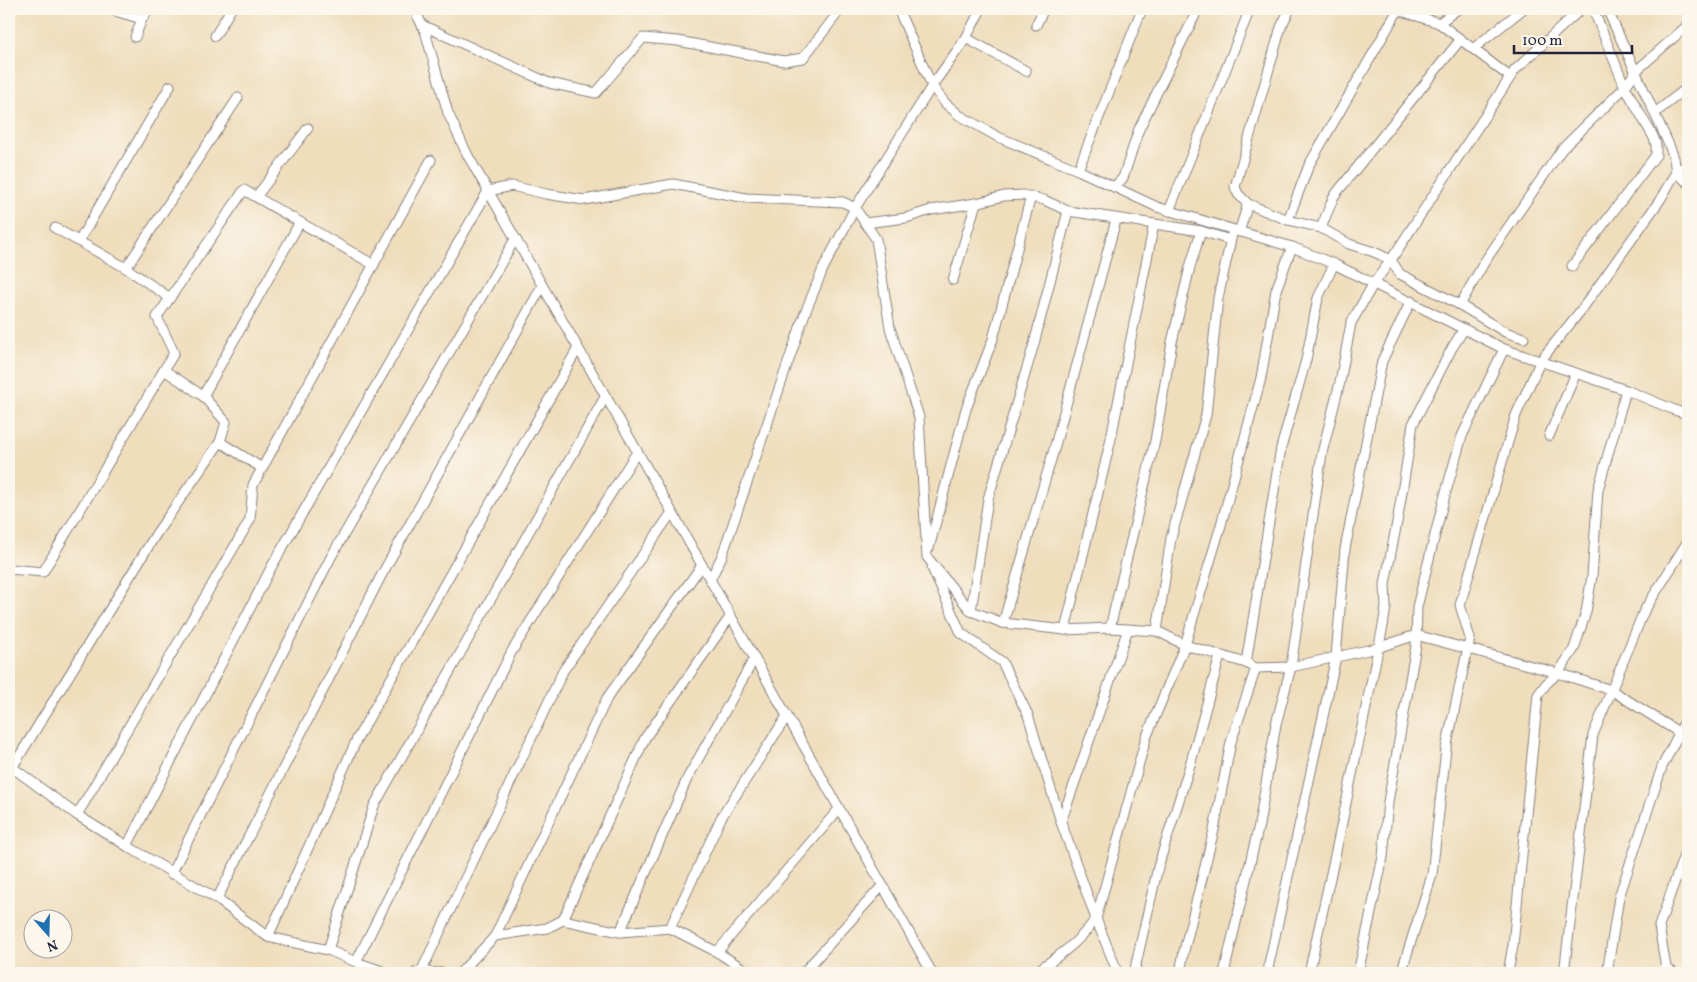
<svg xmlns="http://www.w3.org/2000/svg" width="1697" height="982" font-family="Vollkorn,serif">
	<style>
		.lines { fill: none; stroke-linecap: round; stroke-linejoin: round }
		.minor-casing { stroke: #88807c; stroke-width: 11 }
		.minor { stroke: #fff; stroke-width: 9 }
	</style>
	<rect width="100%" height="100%" fill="#fbf7ec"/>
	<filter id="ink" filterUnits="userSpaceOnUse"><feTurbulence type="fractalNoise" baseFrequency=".02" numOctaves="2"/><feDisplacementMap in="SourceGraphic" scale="10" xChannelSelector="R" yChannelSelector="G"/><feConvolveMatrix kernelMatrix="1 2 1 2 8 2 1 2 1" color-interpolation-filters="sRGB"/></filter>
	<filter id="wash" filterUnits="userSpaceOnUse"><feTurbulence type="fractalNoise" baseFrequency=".0096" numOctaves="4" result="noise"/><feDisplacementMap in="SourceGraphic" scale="20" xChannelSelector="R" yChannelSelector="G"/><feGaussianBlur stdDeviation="1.12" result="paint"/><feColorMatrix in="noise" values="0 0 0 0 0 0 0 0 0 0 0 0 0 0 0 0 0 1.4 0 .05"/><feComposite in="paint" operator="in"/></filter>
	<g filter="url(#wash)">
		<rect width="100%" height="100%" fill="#efddbc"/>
	</g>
	<g filter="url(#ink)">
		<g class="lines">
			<g class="minor-casing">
				<g id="minor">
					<polyline points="108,9 142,19"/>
					<polyline points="414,9 425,31 448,113 467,154 672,512 932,973"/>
					<polyline points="898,9 932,86 945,103 959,115 998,137 1078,170 1157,207 1292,247 1334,264 1504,349 1626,390 1677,411 1688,414"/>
					<polyline points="1607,9 1669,145 1674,158 1676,172 1688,183"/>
					<polyline points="1439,23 1510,77"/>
					<polyline points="422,25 549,83 596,93 643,38 678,41 784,61 803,58 841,9"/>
					<polyline points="1036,25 1044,9"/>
					<polyline points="215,36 231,9"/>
					<polyline points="135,37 142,19 149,9"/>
					<polyline points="966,38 1026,71"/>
					<polyline points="1474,48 1523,9"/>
					<polyline points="1655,113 1688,87"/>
					<polyline points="1078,170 1142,9"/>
					<polyline points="1114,187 1123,178 1139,129 1198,9"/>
					<polyline points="256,197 308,128"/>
					<polyline points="1248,204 1288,220 1321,228 1349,244 1374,252 1391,260 1400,274 1460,305 1505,332 1524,338"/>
					<polyline points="1169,211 1250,9"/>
					<polyline points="1288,220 1309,165 1398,10 1439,23 1458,9"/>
					<polyline points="865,223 906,218 931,210 976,203 1004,196 1023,195 1044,200 1068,211 1201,231 1230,240"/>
					<polyline points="55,228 126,268 170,298"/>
					<polyline points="1321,228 1334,196 1461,39"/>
					<polyline points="1239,232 1248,204 1238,194 1235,187 1281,27 1290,9"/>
					<polyline points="79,241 170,86"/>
					<polyline points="1572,266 1656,155 1656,145 1654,138 1625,87 1593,9"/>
					<polyline points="126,268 238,98"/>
					<polyline points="953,280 976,203"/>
					<polyline points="1460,305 1485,261 1562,149 1625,87 1636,71 1688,25"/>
					<polyline points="164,370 203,396 226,422 220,442 262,468"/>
					<polyline points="203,396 300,222"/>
					<polyline points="1549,436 1576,373"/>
					<polyline points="929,548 966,409 993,339 1031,196"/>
					<polyline points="932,568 961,633 1002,662 1028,715 1061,822 1096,919 1118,973"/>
					<polyline points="9,569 43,572 174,353 157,317 244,190 374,265"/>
					<polyline points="710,580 722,556 805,313 823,269 855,208 932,86 966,38 981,9"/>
					<polyline points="971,611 988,499 1034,344 1068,211"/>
					<polyline points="1003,623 1053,453 1116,220"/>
					<polyline points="1110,628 1155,441 1172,342 1190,267 1201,231"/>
					<polyline points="1065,630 1110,443 1154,224"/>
					<polyline points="1157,631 1171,538 1206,415 1218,298 1233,230"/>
					<polyline points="1246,663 1281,448 1306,360 1318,298 1334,264"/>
					<polyline points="9,765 77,815 127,846 217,899 268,937 328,950 356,962 388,973"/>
					<polyline points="12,768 156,534 220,442"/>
					<polyline points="77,815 250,520 253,485 431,160"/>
					<polyline points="1061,822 1128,629"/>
					<polyline points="127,846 272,566 488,191 512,186 546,194 584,200 673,184 746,198 843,202 855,208 876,239 890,328 919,417 927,557 971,611 1003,623 1065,630 1110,628 1157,631 1185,645 1246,663 1256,668 1291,667 1377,648 1416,635 1558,673 1611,690 1688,738"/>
					<polyline points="171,874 331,557 515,239"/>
					<polyline points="217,899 381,576 542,286"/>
					<polyline points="563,920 645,738 730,617"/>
					<polyline points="670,928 721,818 787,716"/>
					<polyline points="620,932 687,779 754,659"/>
					<polyline points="495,936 607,698 702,565"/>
					<polyline points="268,937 357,739 578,348"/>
					<polyline points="328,950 374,806 605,397"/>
					<polyline points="717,952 839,809"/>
					<polyline points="356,962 512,651 637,452"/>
					<polyline points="421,972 563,671 672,512"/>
					<polyline points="415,973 421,972 442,973"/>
					<polyline points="460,973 495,936 547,928 563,920 620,932 670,928 717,952 750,973"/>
					<polyline points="803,973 882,886"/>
					<path d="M1034,973c25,-17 43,-29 62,-54l50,-181 39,-93 36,-120 40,-147 15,-88 16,-43"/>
					<polyline points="1134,973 1158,867 1190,765 1220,656"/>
					<polyline points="1180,973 1184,951 1214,830 1231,742 1256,668"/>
					<polyline points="1224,973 1259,825 1276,724 1291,667 1322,453 1340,382 1351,323 1374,283 1391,260 1515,70 1581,9"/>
					<polyline points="1267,973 1336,657 1345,549 1382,361 1411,301"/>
					<polyline points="1309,973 1336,851 1383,626 1386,607 1385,584 1398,517 1413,424 1452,348 1464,329"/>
					<polyline points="1358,973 1383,857 1388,802 1416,646 1417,607 1445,495 1462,436 1504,349"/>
					<polyline points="1401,973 1432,875 1446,749 1470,638 1460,605 1516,415 1541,360 1582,309 1660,200 1676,172 1688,164"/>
					<polyline points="1508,973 1513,945 1538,695 1546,684 1558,673 1574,649 1586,612 1592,576 1598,490 1626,390"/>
					<polyline points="1564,973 1593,735 1644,611 1688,541"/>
					<polyline points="1607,973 1619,897 1662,767 1688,715"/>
					<polyline points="1674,973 1666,968 1659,926 1688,844"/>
				</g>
			</g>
			<use href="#minor" class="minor"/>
		</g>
	</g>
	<rect width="1697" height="982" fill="none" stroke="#fbf7ec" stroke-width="30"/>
	<g transform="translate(48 934) rotate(160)"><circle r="24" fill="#fbf7ec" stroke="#a4a2a5"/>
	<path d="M0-4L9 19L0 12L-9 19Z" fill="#1f6fb2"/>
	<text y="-8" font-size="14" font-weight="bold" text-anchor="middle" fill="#22223b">N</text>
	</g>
	<path d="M1514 45v8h118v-8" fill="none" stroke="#22223b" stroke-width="2.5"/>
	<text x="1522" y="45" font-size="15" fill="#22223b" stroke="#fbf7ec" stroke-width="4" paint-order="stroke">100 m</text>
</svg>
